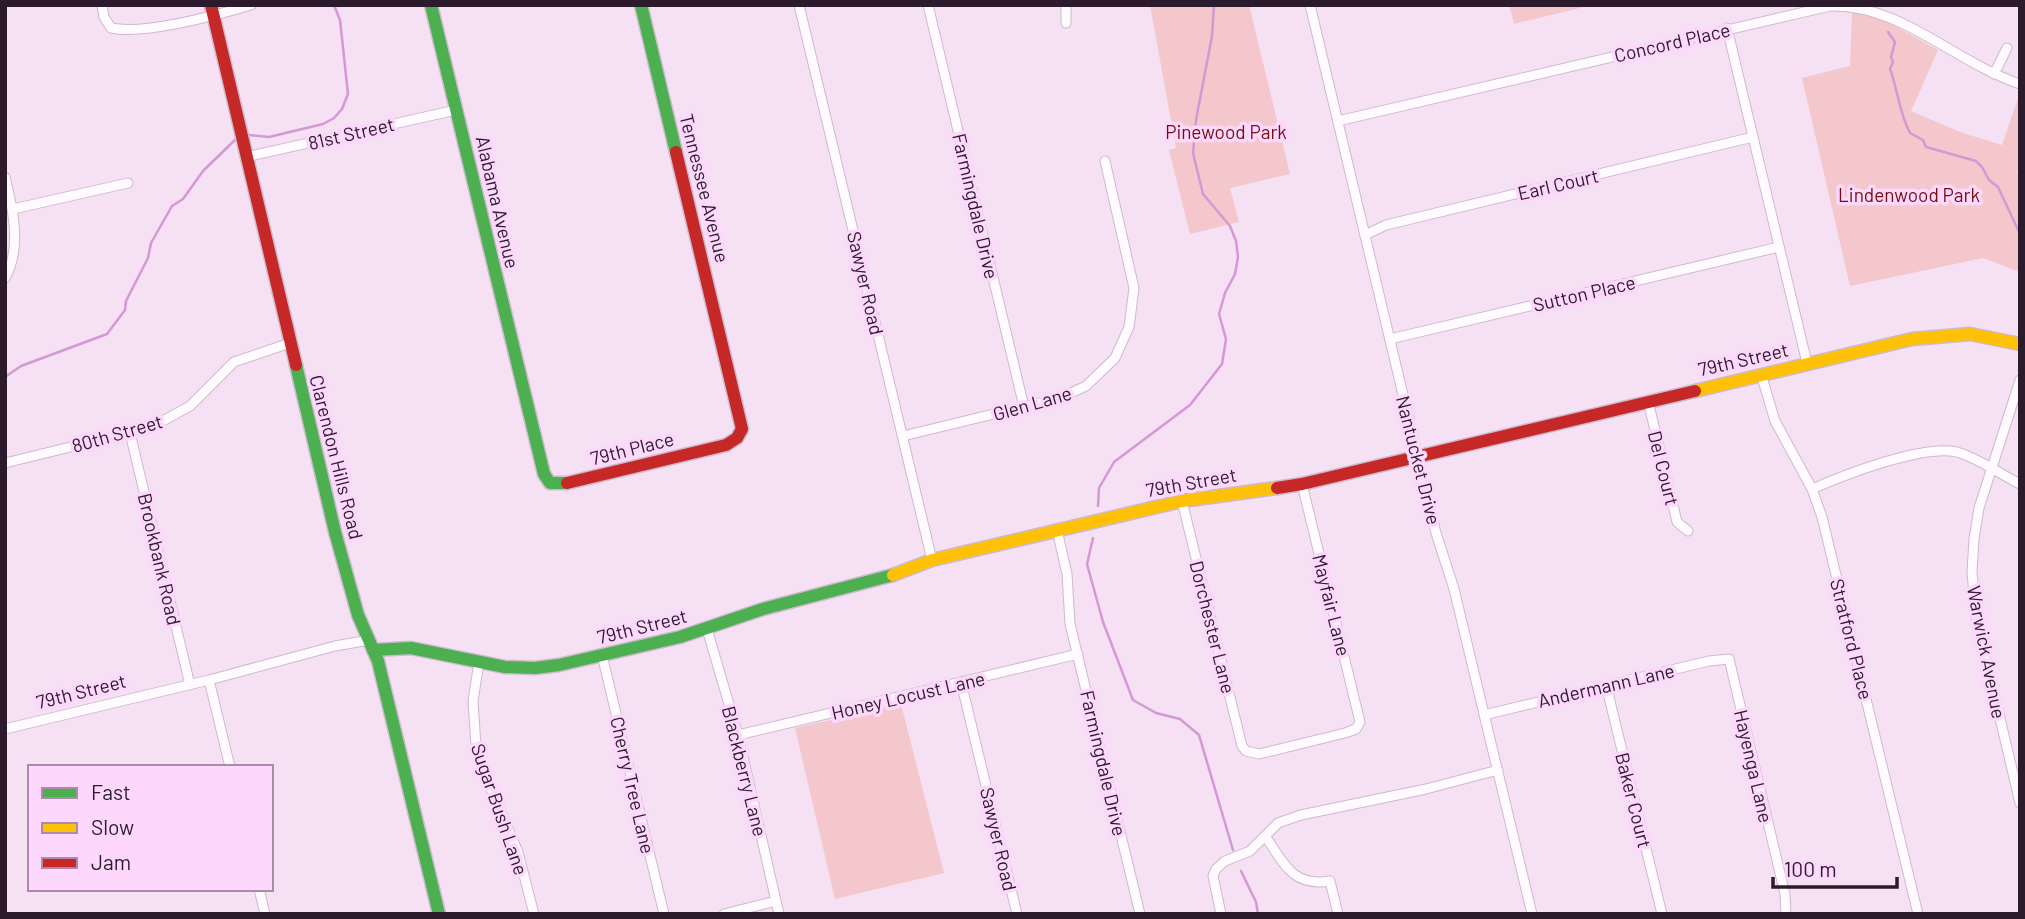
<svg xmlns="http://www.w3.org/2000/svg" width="2025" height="919" font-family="Barlow,sans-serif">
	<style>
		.green { fill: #f4c7cc }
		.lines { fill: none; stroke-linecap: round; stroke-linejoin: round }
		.stream { stroke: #d499d4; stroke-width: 2.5 }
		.street-casing { stroke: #cbc; stroke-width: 11 }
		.fast-casing { stroke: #cbc; stroke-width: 15 }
		.slow-casing { stroke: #cbc; stroke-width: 15 }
		.jam-casing { stroke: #cbc; stroke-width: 15 }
		.street { stroke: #fefafd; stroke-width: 9 }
		.fast { stroke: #4caf50; stroke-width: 12 }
		.slow { stroke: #ffc107; stroke-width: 12 }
		.jam { stroke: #c62828; stroke-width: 12 }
		.labels { text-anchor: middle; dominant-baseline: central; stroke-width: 7; stroke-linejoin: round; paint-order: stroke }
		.street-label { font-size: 19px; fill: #2c1b2c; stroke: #fdd8fc }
		.park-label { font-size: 19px; fill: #720e0f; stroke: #fdd8fc }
	</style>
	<rect width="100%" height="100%" fill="#f5e0f4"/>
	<g class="green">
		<polygon points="1150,5 1249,5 1290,174 1230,188 1239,222 1190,234 1169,150 1176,148"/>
		<polygon points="1509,5 1592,5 1514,24"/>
		<polygon points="1852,12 1884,20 1938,50 1911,111 1960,132 2002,145 2020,92 2020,169 2017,171 2020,182 2020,272 1983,258 1850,286 1802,78 1850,66"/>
		<polygon points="901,704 944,873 835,899 795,728"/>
	</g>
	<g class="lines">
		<g class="stream">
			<path d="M1888,32l7,10 -4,15 2,5 -3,7c8,21 9,44 20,64l13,7 3,7 50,14 6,6 7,13 9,7 22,47"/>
			<polyline points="249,135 269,137 323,124 334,118 342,109 348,94 340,20 334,5"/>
			<polyline points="5,377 21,366 107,334 125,310 126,301 148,258 151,243 172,206 183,199 203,171 237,138"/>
			<polyline points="1098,506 1099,488 1114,462 1190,405 1222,364 1226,339 1219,314 1225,293 1235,274 1238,257 1236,241 1230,226 1203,194 1193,153 1196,120 1212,36 1214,5"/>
			<polyline points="1093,538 1087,564 1103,622 1133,700 1156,713 1180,719 1199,735 1233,850"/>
			<polyline points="1241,871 1256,902 1258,914"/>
		</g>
		<g class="street-casing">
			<g id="street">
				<path d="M102,5l2,12 7,11c33,7 106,-13 140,-23"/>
				<polyline points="799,5 932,560"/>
				<polyline points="928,5 1024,407"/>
				<polyline points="1310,5 1436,533 1454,589 1532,914"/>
				<polyline points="1066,23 1066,5"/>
				<polyline points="1727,28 1807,363"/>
				<polyline points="1994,74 2007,48"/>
				<path d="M1338,121l492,-115c71,-2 124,56 190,78"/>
				<polyline points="246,157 456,110"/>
				<path d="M5,177c8,32 17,71 0,101"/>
				<polyline points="13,209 128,183"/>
				<polyline points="1365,235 1386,225 1753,137"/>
				<polyline points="1390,339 1779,247"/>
				<polyline points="1761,374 1775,421 1812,489 1822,517 1918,914"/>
				<polyline points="2020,380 1979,508 1974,539 1972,572 1976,617 2020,803"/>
				<polyline points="1648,401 1677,522 1688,531"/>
				<polyline points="130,433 190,685"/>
				<polyline points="903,436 1060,398 1086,386 1115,358 1129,327 1134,288 1105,161"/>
				<polyline points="5,463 152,427 190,406 234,362 290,343"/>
				<path d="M1812,489c32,-14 111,-45 145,-37 21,6 43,22 63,32"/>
				<polyline points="1182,501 1242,746 1246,751 1259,754 1345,733 1356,729 1360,722 1302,484"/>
				<polyline points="1057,530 1067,574 1070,624 1140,914"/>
				<polyline points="707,629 738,735 779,914"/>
				<polyline points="602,655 664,914"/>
				<polyline points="479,662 473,701 476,746 485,775 518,852 534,914"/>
				<polyline points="209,680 230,767"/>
				<polyline points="961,682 1017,914"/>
				<polyline points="1606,685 1662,914"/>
				<polyline points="1484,715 1709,661 1729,659 1785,894 1786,914"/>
				<polyline points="5,729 209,680 335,646 369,640"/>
				<polyline points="738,735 1078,654"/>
				<path d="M1266,837c18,27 27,50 64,44l8,33"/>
				<polyline points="259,889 265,914"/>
				<polyline points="724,914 776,901"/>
				<polyline points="1221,914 1213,876 1216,869 1225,861 1250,851 1278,823 1301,815 1426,789 1498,770"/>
			</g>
		</g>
		<g class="fast-casing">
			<g id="fast">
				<polyline points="431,5 544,474 550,483 567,483"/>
				<polyline points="641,5 676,152"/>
				<polyline points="296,365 335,532 358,615 378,661 439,914"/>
				<polyline points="373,650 411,648 505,667 535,668 559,665 680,637 763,609 893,575"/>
			</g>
		</g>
		<g class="slow-casing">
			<g id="slow">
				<polyline points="1695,391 1912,339 1970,334 2020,344"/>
				<polyline points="893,575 932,560 1182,501 1277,488"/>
			</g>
		</g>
		<g class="jam-casing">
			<g id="jam">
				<polyline points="211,5 296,365"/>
				<polyline points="567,483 726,445 737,438 742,429 676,152"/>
				<polyline points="1277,488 1302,484 1695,391"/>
			</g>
		</g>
		<use href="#street" class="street"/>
		<use href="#fast" class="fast"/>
		<use href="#slow" class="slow"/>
		<use href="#jam" class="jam"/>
	</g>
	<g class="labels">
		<g class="street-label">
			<text transform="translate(1672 42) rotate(-13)">Concord Place</text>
			<text transform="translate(351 133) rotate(-13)">81st Street</text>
			<text transform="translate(1558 184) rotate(-13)">Earl Court</text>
			<text transform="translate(705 188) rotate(76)">Tennessee Avenue</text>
			<text transform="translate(498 202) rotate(77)">Alabama Avenue</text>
			<text transform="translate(976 206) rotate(77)">Farmingdale Drive</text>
			<text transform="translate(866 283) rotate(77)">Sawyer Road</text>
			<text transform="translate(1584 293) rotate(-13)">Sutton Place</text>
			<text transform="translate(1743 359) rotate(-13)">79th Street</text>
			<text transform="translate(1032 403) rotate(-16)">Glen Lane</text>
			<text transform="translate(117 433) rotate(-16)">80th Street</text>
			<text transform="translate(632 448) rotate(-14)">79th Place</text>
			<text transform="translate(337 457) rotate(76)">Clarendon Hills Road</text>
			<text transform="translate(1419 460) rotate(76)">Nantucket Drive</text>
			<text transform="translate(1664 468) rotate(76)">Del Court</text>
			<text transform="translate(1191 482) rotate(-10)">79th Street</text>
			<text transform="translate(160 559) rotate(77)">Brookbank Road</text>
			<text transform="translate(1332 605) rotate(76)">Mayfair Lane</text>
			<text transform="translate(642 626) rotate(-14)">79th Street</text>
			<text transform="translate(1213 627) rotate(76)">Dorchester Lane</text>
			<text transform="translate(1852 639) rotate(76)">Stratford Place</text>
			<text transform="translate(1987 652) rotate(79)">Warwick Avenue</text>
			<text transform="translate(1606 685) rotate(-13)">Andermann Lane</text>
			<text transform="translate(81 691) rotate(-14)">79th Street</text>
			<text transform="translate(908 695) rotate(-13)">Honey Locust Lane</text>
			<text transform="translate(1104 763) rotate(77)">Farmingdale Drive</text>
			<text transform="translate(1754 766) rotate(77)">Hayenga Lane</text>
			<text transform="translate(745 771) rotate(76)">Blackberry Lane</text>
			<text transform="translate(633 785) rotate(77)">Cherry Tree Lane</text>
			<text transform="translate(1634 800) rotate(76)">Baker Court</text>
			<text transform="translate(500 809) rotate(71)">Sugar Bush Lane</text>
			<text transform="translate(999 839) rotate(77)">Sawyer Road</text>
		</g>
		<g class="park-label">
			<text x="1226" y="131">Pinewood Park</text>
			<text x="1909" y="194">Lindenwood Park</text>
		</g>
	</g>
	<rect width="2025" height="919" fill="none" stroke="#2c1b2c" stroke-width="14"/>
	<rect x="28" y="765" width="245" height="126" fill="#fdd8fc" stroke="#a98ca9" stroke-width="2"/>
	<rect x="42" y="788" width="35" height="10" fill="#4caf50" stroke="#a98ca9" stroke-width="2"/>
	<text x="91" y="800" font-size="21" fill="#2c1b2c">Fast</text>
	<rect x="42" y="823" width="35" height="10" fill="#ffc107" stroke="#a98ca9" stroke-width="2"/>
	<text x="91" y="835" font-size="21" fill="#2c1b2c">Slow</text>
	<rect x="42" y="858" width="35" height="10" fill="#c62828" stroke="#a98ca9" stroke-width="2"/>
	<text x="91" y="870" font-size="21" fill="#2c1b2c">Jam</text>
	<path d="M1773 877v10h124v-10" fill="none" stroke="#2c1b2c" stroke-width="3.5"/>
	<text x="1784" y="877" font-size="21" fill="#2c1b2c" stroke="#fdd8fc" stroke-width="5" paint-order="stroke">100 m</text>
</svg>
